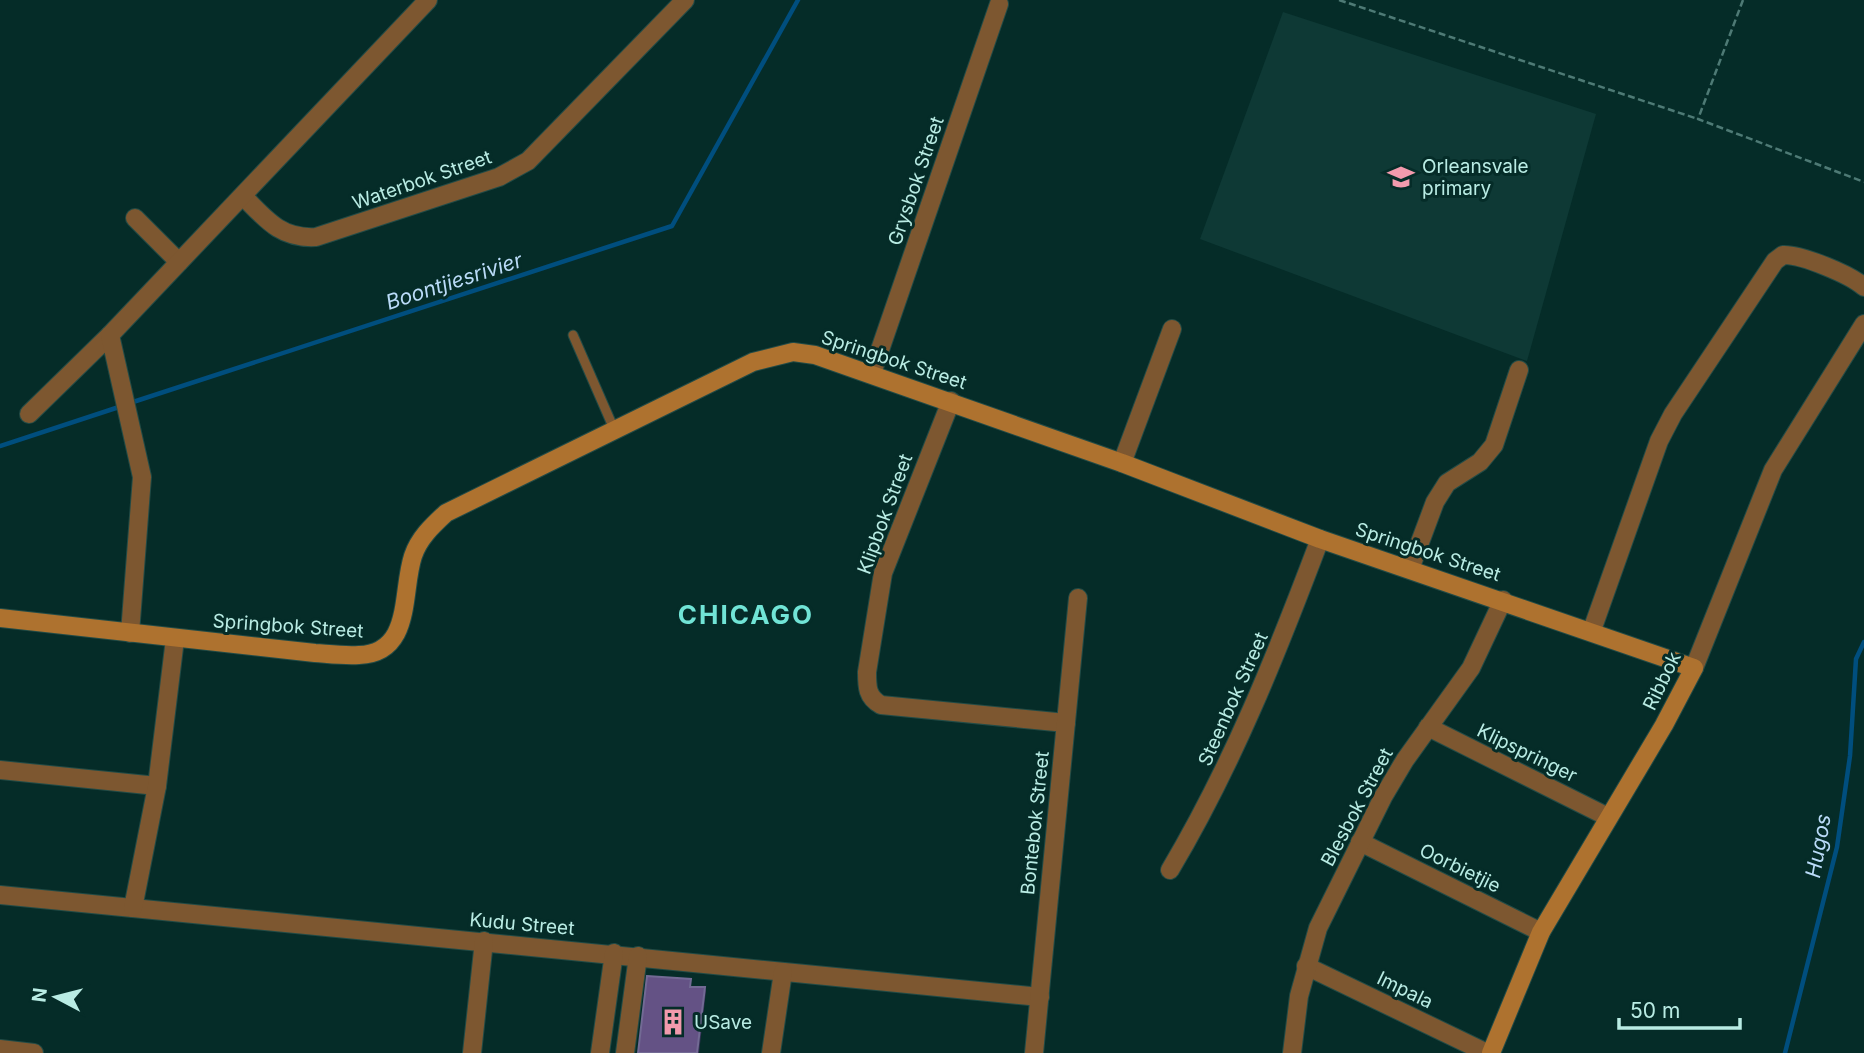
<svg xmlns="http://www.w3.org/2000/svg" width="1864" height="1053" font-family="Inter,sans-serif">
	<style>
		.built { fill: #0e3935 }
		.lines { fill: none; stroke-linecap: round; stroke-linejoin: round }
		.stream { stroke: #004e7e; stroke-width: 4.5 }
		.lane-casing { stroke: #224b46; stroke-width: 11 }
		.street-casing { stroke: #224b46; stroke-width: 20 }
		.secondary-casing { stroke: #224b46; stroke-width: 20 }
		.path { stroke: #4e7a75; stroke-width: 2.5; stroke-dasharray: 7 3.5; stroke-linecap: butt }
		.lane { stroke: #7d5730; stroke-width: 9 }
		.street { stroke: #7d5730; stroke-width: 18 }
		.secondary { stroke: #ae722f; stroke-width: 18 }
		.shaded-wall { fill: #343054 }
		.building { fill: #645285; stroke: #726a94; stroke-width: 2 }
		.labels { text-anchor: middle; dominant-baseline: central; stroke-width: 6; stroke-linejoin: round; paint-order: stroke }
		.poi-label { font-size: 19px; fill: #b9ece4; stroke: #052c28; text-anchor: start }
		.street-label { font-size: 19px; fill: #b9ece4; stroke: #052c28 }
		.water-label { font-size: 21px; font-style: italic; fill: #badbf8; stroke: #052c28 }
		.district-label { font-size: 26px; font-weight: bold; letter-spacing: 2px; fill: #71e4d6; stroke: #052c28 }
	</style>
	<rect width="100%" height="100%" fill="#052c28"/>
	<polygon class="built" points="1283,12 1596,114 1527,361 1200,239"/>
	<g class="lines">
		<g class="stream">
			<polyline points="130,403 672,226 798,0"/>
			<polyline points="0,446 122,406"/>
			<polyline points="1785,1053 1837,847 1850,756 1856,659 1864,642"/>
		</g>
		<g class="lane-casing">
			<polyline id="lane" points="573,335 614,429"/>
		</g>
		<g class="street-casing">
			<g id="street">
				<path d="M244,197c23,24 38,42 72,40l183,-60 29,-16 157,-161"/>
				<polyline points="135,218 179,262"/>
				<polyline points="872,373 999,4"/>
				<path d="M951,401l-68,172 -16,99c0,15 0,25 14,33l185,18"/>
				<polyline points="29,414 110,335"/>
				<polyline points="1122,463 1172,329"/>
				<polyline points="1410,569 1435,502 1447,483 1480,462 1494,445 1519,370"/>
				<path d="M1592,630l67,-189 14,-27 102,-153 8,-6c18,-1 68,20 81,32"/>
				<polyline points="130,633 142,477 110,335 428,0"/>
				<polyline points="1694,668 1773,470 1864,324"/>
				<polyline points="1428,727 1608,817"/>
				<polyline points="0,770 157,786"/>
				<polyline points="1360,842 1541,932"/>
				<path d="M1170,870c63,-106 107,-217 150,-331"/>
				<polyline points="0,895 1040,997"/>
				<polyline points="133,908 157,786 175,639"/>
				<polyline points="1306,966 1487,1053"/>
				<polyline points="0,1049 34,1053"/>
				<polyline points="472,1053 484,941"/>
				<polyline points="600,1053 614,953"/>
				<polyline points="625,1053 638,956"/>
				<polyline points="771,1053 783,972"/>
				<polyline points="1034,1053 1078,598"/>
				<polyline points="1292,1053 1299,996 1318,928 1383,797 1405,760 1471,668 1503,600"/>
			</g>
		</g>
		<g class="secondary-casing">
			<path id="secondary" d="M0,618l315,35c14,1 29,3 44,2 54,-2 42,-63 54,-99 6,-18 19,-30 33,-43l307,-151 40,-10 22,3 307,108 198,76 374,129 -30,57 -123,207 -50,121"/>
		</g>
		<g class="path">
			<polyline points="1339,0 1698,119"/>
			<polyline points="1743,0 1698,119 1864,182"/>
		</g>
		<use href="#lane" class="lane"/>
		<use href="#street" class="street"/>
		<use href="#secondary" class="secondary"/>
	</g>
	<polygon class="shaded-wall" points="705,987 706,991 699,1053 697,1053"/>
	<polygon class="building" points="647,976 691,979 690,987 705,987 697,1053 638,1053"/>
	<defs>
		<g id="school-bare" transform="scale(2.1)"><path d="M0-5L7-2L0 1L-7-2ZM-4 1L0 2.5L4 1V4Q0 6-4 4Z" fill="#f29aad" stroke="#052c28" stroke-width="2.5" paint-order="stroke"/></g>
		<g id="building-bare" transform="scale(2.1)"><path d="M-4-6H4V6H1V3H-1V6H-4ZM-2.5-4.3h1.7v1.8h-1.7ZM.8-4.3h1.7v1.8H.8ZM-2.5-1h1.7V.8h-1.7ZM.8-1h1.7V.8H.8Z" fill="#f29aad" stroke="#052c28" stroke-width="2.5" paint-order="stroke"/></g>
	</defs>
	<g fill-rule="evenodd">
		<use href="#school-bare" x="1401" y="177"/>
		<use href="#building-bare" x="673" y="1022"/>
	</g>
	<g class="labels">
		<g class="poi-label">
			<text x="1422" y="166">Orleansvale<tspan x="1422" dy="22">primary</tspan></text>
			<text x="694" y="1022">USave</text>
		</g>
		<g class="street-label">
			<text transform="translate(422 180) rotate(-19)">Waterbok Street</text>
			<text transform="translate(916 181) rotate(-71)">Grysbok Street</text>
			<text transform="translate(894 360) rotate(18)">Springbok Street</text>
			<text transform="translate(885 514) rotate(-70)">Klipbok Street</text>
			<text transform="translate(1428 552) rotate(18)">Springbok Street</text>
			<text transform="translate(288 626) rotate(4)">Springbok Street</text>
			<text transform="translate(1662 681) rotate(-64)">Ribbok</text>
			<text transform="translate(1233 699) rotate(-66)">Steenbok Street</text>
			<text transform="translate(1527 753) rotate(26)">Klipspringer</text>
			<text transform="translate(1357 807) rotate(-62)">Blesbok Street</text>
			<text transform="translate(1035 823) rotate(-84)">Bontebok Street</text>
			<text transform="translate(1460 868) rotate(26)">Oorbietjie</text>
			<text transform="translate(522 924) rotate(5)">Kudu Street</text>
			<text transform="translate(1405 990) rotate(26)">Impala</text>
		</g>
		<g class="water-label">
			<text transform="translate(454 281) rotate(-18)">Boontjiesrivier</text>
			<text transform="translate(1818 846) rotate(-80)">Hugos</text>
		</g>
		<g class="district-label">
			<text x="746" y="614">CHICAGO</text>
		</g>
	</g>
	<g transform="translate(56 997) rotate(277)" stroke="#052c28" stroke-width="5" paint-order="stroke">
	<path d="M0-5L12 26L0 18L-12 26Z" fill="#b9ece4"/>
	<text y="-10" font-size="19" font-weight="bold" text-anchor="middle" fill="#b9ece4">N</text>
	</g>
	<path d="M1619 1018v10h121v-10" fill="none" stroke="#b9ece4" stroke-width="3.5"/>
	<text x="1630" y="1018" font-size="21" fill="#b9ece4" stroke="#052c28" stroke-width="5" paint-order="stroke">50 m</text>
</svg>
